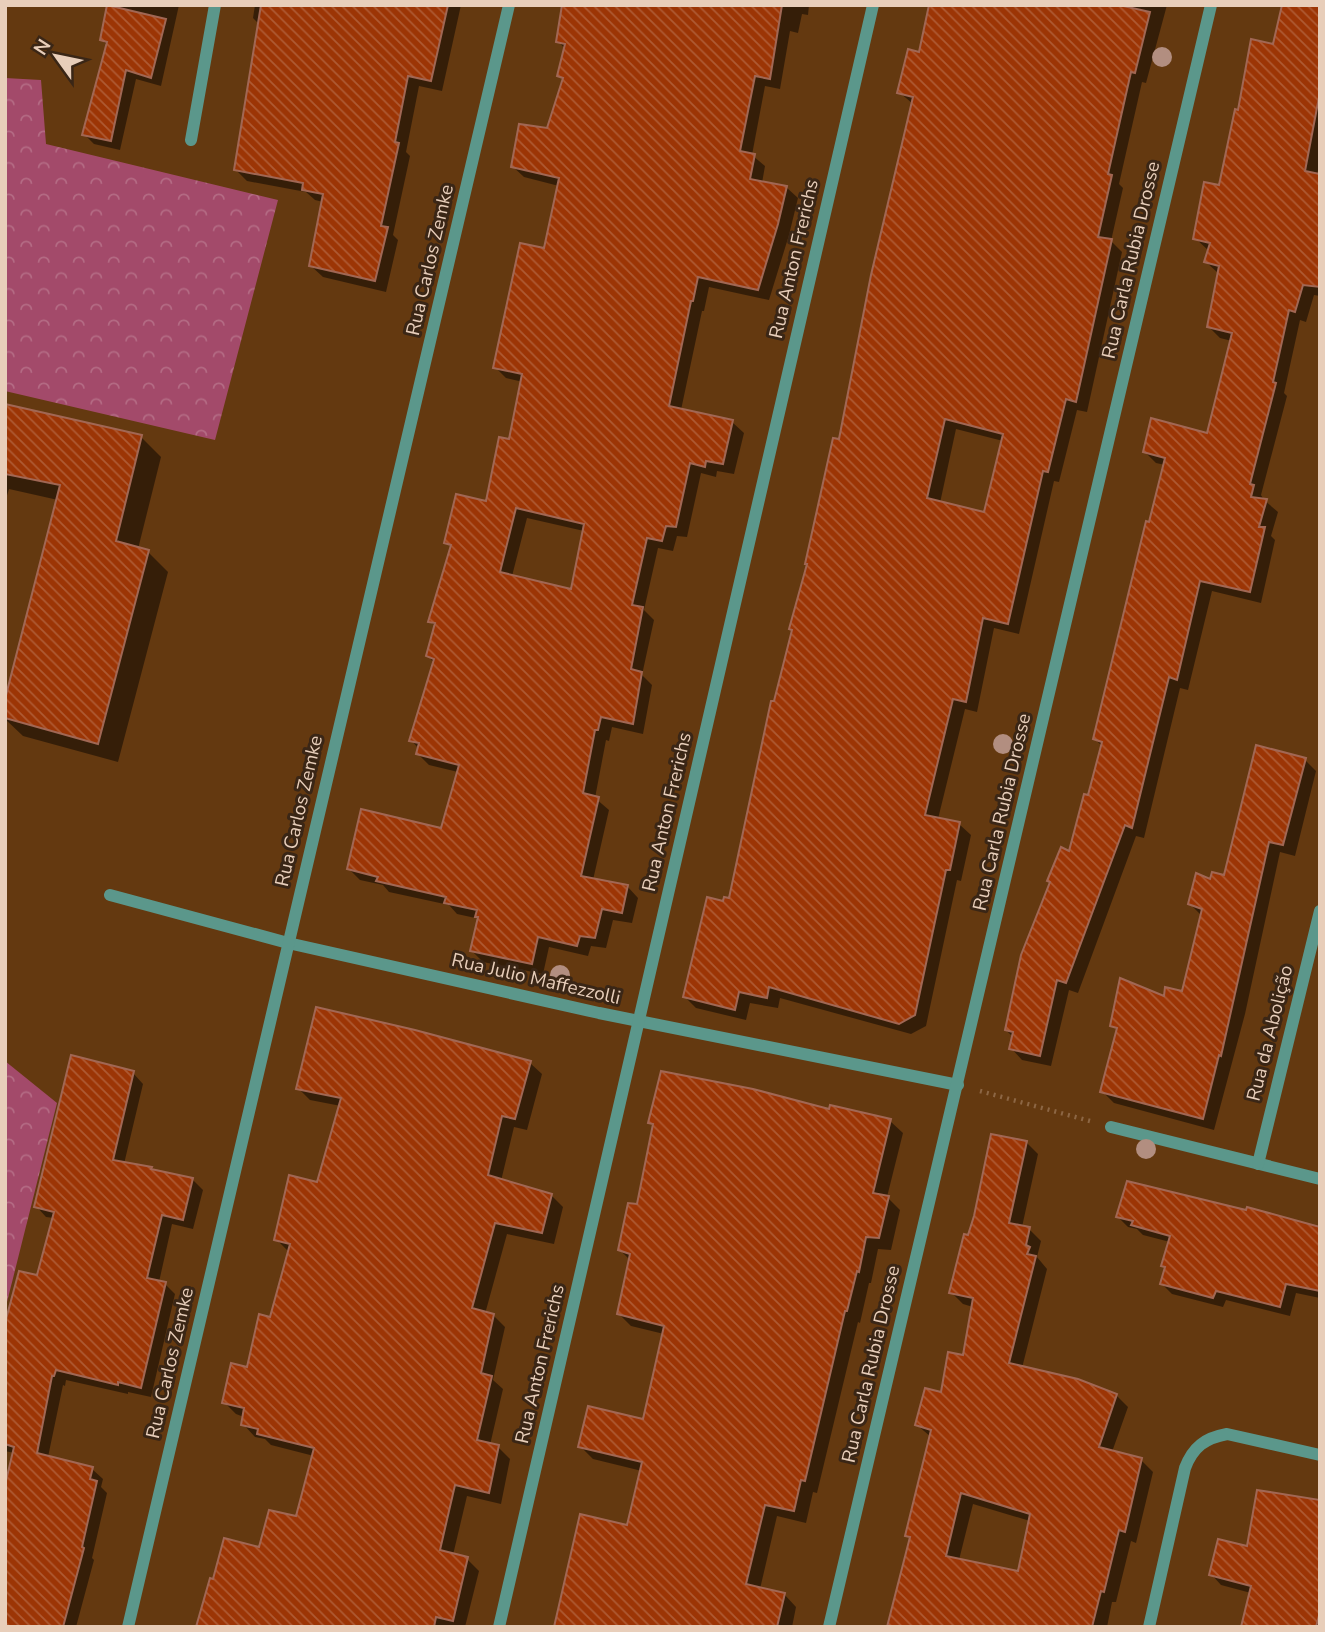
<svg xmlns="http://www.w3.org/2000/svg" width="1325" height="1632" font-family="'Nunito Sans',sans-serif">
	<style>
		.forest { fill: url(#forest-crowns) }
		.shadow { fill: #0007; fill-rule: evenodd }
		.building { fill: url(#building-back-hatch); stroke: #a16754; stroke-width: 2; fill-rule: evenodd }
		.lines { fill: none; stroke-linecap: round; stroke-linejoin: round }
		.path { stroke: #8c6644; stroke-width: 4.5; stroke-dasharray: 2 5; stroke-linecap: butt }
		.minor { stroke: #5b978b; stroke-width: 12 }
		.tree { fill: #b28e80 }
		.labels { text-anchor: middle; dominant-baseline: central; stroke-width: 6; stroke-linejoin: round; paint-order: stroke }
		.street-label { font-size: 19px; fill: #e8ceba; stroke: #3a2616 }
	</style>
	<defs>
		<pattern id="forest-crowns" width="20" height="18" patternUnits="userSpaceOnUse" patternTransform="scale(1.75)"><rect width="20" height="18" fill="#a34a6a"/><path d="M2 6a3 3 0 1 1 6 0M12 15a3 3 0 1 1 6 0" fill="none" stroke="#b46b84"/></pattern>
		<pattern id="building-back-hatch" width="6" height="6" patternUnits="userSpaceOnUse" patternTransform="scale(1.75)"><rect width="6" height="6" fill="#9c3505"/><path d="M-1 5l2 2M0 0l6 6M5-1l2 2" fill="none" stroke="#ae5a33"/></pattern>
	</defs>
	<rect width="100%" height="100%" fill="#643910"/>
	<g class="forest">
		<polygon points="5,78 41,80 46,144 278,200 215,440 5,391"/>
		<polygon points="5,1061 57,1103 5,1310"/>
	</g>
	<g class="shadow">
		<polygon points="117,5 179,5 161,86 136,79 120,150 94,144 84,134 108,46 102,40"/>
		<polygon points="255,5 461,5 442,91 419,86 406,152 410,156 393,235 398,240 386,292 323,277 311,266 323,202 315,200 306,192 247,181 236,170 260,25 253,18"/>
		<path d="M564,5h245l-1,10 -6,-1 -4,19 -8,-2 -10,58 -15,-3 -13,69 13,11 -3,17 24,4 12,11 -9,37 -20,65 -60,-13 -5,24h-2l-21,99 51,12 12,11 -10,41 -17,-3 -1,6 -15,-4 -14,64 -10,-1 -4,15 -15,-3 -14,62 10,10 -12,55 10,10 -9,49 -31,-7 -3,14 -3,-1 -11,58 14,12 -16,70 34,6 11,12 -6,25 -19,-3 -7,28 -15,-2 -3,10 -39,-9 -6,27 -60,-12 -11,-11 8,-32 -23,-5 -8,-9 -60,-13 -6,-7 -23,-5 -11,-11 93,-38 16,-59 -29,-7 -11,-11 1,-5 -8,-9 23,-77 -6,-7 8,-29 -6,-6 22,-73 -6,-6 41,-39 23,-62 13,-59 -17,-4 -11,-11 50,-117 14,-64 -35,-9 -12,-11 36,-36 16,-49 -5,-6 6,-26 -7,-8zM527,518l57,13 -12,60 -60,-15z"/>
		<path d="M931,5h236l-21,78 -4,-1 -23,102 4,4 -12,53 11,11 -35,160 -10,-2 -18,72 -5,-1 -35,153 -25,-6 -17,84 -12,-3 -27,110 21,5 12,11 -10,46 -4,-1 -31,146 -15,8 -131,-36 -2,10 -28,-5 -4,17 -50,-12 -12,-12 41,-93 5,-3 45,-197 65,-262 73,-337 -14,-12 22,-37zM956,429l47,12 -17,73 -46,-11z"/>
		<polygon points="1320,5 1320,160 1317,175 1320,176 1320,296 1314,295 1306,322 1300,320 1284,393 1287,396 1261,495 1264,500 1278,512 1271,536 1275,540 1261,603 1212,591 1188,690 1180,688 1144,838 1136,836 1078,993 1069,990 1051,1066 1022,1060 1011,1048 1013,1037 1006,1030 1090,797 1102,746 1095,739 1165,465 1156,463 1145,452 1208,435 1232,341 1220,338 1208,326 1218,273 1206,262 1209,251 1195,238 1220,187 1239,112 1274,46"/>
		<polygon points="5,406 141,437 161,457 138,549 148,552 168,572 118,762 23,736 5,719 5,706 58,500 9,489 5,502"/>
		<polygon points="1305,760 1316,771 1295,856 1280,852 1245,1014 1214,1130 1114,1103 1102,1091 1118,1031 1112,1025 1165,998 1183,993 1202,916 1190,904 1211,881 1226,877"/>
		<polygon points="530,1063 542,1074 527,1130 514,1127 501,1181 551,1195 563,1207 554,1244 507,1234 485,1314 493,1315 505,1327 493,1380 503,1389 490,1445 498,1447 510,1459 501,1504 467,1496 453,1555 467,1559 479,1571 465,1627 198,1627 261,1549 297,1518 314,1456 271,1445 265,1439 255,1437 243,1424 244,1417 236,1414 224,1402 248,1369 272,1319 288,1251 276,1239 318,1184 341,1106 310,1100 298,1088"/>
		<polygon points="133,1073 143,1084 124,1164 192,1179 203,1190 193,1229 172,1224 159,1282 165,1284 175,1294 151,1397 128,1392 128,1394 66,1380 65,1386 63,1385 48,1457 92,1469 103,1479 101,1487 107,1493 92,1558 94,1560 76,1627 5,1627 14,1453 5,1451 5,1332 38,1277 54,1218 46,1217 36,1206"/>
		<polygon points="831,1111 890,1121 903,1133 887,1197 900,1210 891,1250 878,1249 871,1283 869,1283 860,1323 858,1322 817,1493 813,1492 806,1523 777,1516 760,1589 784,1594 796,1607 792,1627 557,1627 628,1527 642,1471 593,1459 580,1446 645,1421 664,1334 631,1326 619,1314 630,1260 620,1250 638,1206 655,1127 650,1122"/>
		<path d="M1026,1142l12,12 -16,73 7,2 12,12 -4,16 10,12 -25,99 94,27 12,12 -16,45 29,8 12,12 -17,71 -5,-2 -15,61h-4l-5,25h-219l24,-87 -5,-5 24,-98 -14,-12 25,-31 22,-37 9,-50 -10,-3 -12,-12 18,-55zM973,1504l57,17 -11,52 -60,-13z"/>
		<polygon points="1118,1217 1320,1229 1320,1298 1296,1293 1290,1316 1226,1300 1223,1307 1172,1294 1162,1284 1170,1242 1143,1235 1137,1229 1128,1227"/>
		<polygon points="1320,1502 1320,1627 1243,1627 1251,1593 1221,1585 1211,1574"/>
	</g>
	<g class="building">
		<polygon points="107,5 166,19 151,78 126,70 111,141 82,135 107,42 100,40"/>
		<polygon points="261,5 448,5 431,81 408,76 395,142 399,143 381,226 388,227 375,281 309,266 323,194 302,190 303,183 234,170"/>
		<path d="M562,5h220l-12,74 -15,-3 -15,75 15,3 -5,25 37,7 -9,38 -20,66 -60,-13 -5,24h-2l-22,105 64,14 -10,44 -17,-3 -1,6 -15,-4 -14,64 -10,-1 -4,15 -15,-3 -15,67 11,2 -12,62 11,3 -9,52 -32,-7 -3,13h-3l-12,63 16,4 -18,79 47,9 -6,28 -20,-4 -7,29 -15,-2 -3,10 -39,-9 -6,27 -62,-13 8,-34h-3l2,-7 -33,-7 2,-6 -70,-16 2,-4 -31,-8 14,-60 80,19 18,-63 -43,-11 3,-11 -10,-2 25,-82 -8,-3 9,-33 -7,-1 23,-77 -7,-2 12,-49 30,7 13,-64 10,2 13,-65 -29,-6 27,-125 24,5 15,-70 -48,-11 8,-43 28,4 16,-50 -6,-2 8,-32 -9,-2zM516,508l68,16 -13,65 -71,-17z"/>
		<path d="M929,5h190l31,7 -15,61 -4,-1 -23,102 4,1 -14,62 14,2 -36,163 -10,-3 -18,73 -5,-1 -35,153 -25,-6 -17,84 -13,-3 -28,116 35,7 -10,48h-4l-31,145 -16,9 -130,-37 -2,11 -28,-6 -4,18 -52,-13 24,-100 16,4 1,-4 5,1 42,-197h3l18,-71 -3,-1 18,-65h-2l28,-126 6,1 32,-164 42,-178 -16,-4 11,-44 11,3zM945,419l58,15 -19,78 -57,-14z"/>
		<polygon points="1282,5 1320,5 1320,92 1305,171 1320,174 1320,287 1303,285 1295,312 1289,310 1273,382 1276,383 1250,484 1254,485 1251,497 1267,499 1259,527 1265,527 1250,592 1200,581 1177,680 1169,677 1132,828 1125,825 1066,983 1057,980 1040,1056 1009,1049 1013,1032 1005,1030 1021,955 1050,882 1047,881 1061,847 1069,851 1084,794 1088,795 1102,742 1093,739 1146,521 1149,522 1165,458 1143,452 1151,418 1207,433 1232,333 1207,327 1219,266 1204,262 1210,243 1193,239 1204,182 1219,185 1235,109 1238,110 1251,39 1273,44"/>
		<polygon points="5,404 142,435 116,541 149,550 98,744 5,718 5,699 60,485 5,474"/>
		<polygon points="1256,745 1306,758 1283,845 1269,842 1221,1056 1219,1055 1203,1119 1100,1092 1117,1028 1110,1026 1120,978 1164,996 1165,987 1182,991 1202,909 1188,904 1196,873 1210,879 1212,872 1224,875"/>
		<polygon points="316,1007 415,1030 531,1061 515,1119 502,1116 488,1175 552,1194 542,1233 495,1223 472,1308 494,1314 481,1373 492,1376 477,1440 499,1445 489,1493 455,1485 440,1550 468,1557 453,1621 436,1617 434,1627 196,1627 210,1578 213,1579 224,1538 259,1547 269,1510 296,1516 314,1448 257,1434 258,1429 241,1425 244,1408 222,1403 231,1363 247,1367 259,1314 270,1317 290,1244 274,1240 289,1175 317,1182 341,1098 296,1089"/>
		<polygon points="71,1055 134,1071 113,1160 152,1167 151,1169 193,1178 183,1220 162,1215 147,1278 166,1282 141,1388 118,1382 118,1385 56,1370 54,1376 52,1376 37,1453 93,1467 90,1479 97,1481 82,1547 84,1548 63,1627 5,1627 5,1485 14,1447 5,1444 5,1323 19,1271 37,1275 54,1212 34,1207"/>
		<polygon points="661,1071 753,1089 829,1109 830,1105 891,1119 873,1193 889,1196 879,1238 866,1237 859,1272 857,1271 847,1311 845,1311 805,1481 801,1480 794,1511 765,1505 746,1584 785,1593 777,1627 554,1627 580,1514 627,1525 642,1462 578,1447 588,1406 643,1419 664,1326 617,1314 630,1254 618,1250 628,1203 637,1204 653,1124 648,1123"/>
		<path d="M991,1134l36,7 -18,82 21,4 -4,18 4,2 -3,7 9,2 -27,107 69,16 39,15 -18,53 43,11 -17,74 -6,-2 -15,62 -3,-1 -9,36h-205l23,-90 -5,-1 26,-106 -16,-5 10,-37 16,4 7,-40 15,3 10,-57 -24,-5 15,-59 4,1 6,-19zM961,1493l69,21 -12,57 -72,-15z"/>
		<polygon points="1127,1181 1246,1210 1247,1207 1320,1227 1320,1291 1286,1284 1280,1307 1216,1291 1213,1298 1160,1284 1165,1267 1161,1266 1170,1236 1131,1225 1133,1221 1116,1217"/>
		<polygon points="1257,1490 1320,1500 1320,1612 1316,1627 1241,1627 1251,1586 1209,1575 1218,1539 1247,1546"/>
	</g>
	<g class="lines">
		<polyline class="path" points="980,1091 1090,1121"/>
		<g class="minor">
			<polyline points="191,140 215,5"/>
			<polyline points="110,895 288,943 599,1013 958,1085"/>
			<polyline points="1111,1127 1320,1179"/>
			<polyline points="1258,1164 1320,911"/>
			<polyline points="128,1627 509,5"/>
			<polyline points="499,1627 873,5"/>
			<polyline points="829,1627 1211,5"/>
			<path d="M1149,1627l36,-159c8,-21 20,-30 42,-34l93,21"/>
		</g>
	</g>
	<g class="tree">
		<circle cx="1162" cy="57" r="10"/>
		<circle cx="1003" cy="744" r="10"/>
		<circle cx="560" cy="975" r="10"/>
		<circle cx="1146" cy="1149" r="10"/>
	</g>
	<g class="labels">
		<g class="street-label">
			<text transform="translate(794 259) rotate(-77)">Rua Anton Frerichs</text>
			<text transform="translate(430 260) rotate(-77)">Rua Carlos Zemke</text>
			<text transform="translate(1131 260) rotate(-77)">Rua Carla Rubia Drosse</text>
			<text transform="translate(299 811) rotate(-77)">Rua Carlos Zemke</text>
			<text transform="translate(667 812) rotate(-77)">Rua Anton Frerichs</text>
			<text transform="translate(1002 812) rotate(-77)">Rua Carla Rubia Drosse</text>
			<text transform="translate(536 979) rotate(13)">Rua Julio Maffezzolli</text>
			<text transform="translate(1270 1033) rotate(-76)">Rua da Abolição</text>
			<text transform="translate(170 1363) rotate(-77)">Rua Carlos Zemke</text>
			<text transform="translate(540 1364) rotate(-77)">Rua Anton Frerichs</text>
			<text transform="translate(871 1364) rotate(-77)">Rua Carla Rubia Drosse</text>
		</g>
	</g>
	<rect width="1325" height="1632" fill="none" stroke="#e8ceba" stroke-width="14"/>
	<g transform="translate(56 56) rotate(303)" stroke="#3a2616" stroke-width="5" paint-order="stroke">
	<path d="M0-5L12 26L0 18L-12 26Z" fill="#e8ceba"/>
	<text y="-10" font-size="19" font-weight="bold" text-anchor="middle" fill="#e8ceba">N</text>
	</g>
</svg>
